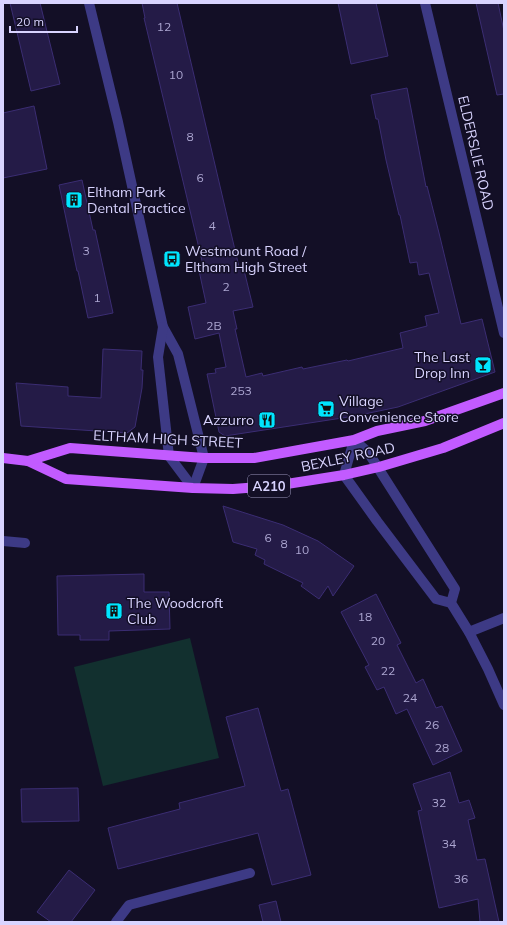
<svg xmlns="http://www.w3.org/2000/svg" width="507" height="925" font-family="Mulish,sans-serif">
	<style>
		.green { fill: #12302f }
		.building { fill: #241b47; stroke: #3b2d73 }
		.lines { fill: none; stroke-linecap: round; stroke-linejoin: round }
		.minor { stroke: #3d3a85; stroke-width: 10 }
		.tertiary { stroke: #3d3a85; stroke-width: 10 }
		.primary { stroke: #c25bff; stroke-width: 10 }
		.labels { text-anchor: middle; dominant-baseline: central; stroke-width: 3; stroke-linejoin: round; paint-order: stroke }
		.number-label { font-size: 12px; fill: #aca6d1 }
		.shield { fill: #130f26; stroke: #9e99be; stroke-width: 1 }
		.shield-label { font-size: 13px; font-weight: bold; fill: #d9d4ff }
		.street-label { font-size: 14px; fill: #d9d4ff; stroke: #130f26 }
		.poi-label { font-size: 14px; fill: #d9d4ff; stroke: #130f26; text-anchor: start }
	</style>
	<rect width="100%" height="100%" fill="#130f26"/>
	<polygon class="green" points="190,638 219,758 103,786 74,667"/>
	<g class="building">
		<polygon points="10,3 40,3 60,84 31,91"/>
		<polygon points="142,3 177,3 239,267 243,266 253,307 233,311 237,329 235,329 246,377 262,373 263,376 302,367 303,369 347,360 348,361 403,348 400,333 427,326 425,316 439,313 429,273 419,275 417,262 410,263 400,215 399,215 386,160 378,119 376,119 371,95 407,88 426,187 427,186 439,233 461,324 482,319 495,372 398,407 355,416 225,436 219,432 207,374 216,373 215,369 226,367 219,333 195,339 191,321 188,307 206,303 198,266 203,265 144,18 145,18"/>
		<polygon points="338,3 376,3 388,56 351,64"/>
		<polygon points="476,3 498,3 504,31 504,94 497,95"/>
		<polygon points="34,106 47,169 3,178 3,113"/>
		<polygon points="82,180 93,230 95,230 113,313 88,318 78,271 77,271 59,185"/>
		<polygon points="103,349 142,351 141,370 143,370 142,388 135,427 127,433 21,426 16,383 68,387 68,396 101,398"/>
		<polygon points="223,506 283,525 318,541 354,566 333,596 328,586 319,599 301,586 303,583 264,564 265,560 255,555 257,549 233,542"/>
		<polygon points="144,574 144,592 169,592 170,629 109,631 109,640 80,640 80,635 58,635 57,576"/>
		<polygon points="376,594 401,643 397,645 416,683 423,679 436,708 442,706 462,751 433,765 407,709 396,714 384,687 377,690 365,667 369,665 341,612"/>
		<polygon points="258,708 281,791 288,789 311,875 272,885 258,833 118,869 108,828 180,809 179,803 245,786 226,717"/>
		<polygon points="450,772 459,803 469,800 475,818 468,820 477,860 485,859 499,922 480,922 478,899 439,908 418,811 422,810 413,784"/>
		<polygon points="78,788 79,821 22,822 21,789"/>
		<polygon points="69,870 95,890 71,922 51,922 37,912"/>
		<polygon points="276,901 281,922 263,922 259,905"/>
	</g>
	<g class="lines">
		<g class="minor">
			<polyline points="425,3 504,333"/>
			<polyline points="3,541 25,543"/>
			<polyline points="469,632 504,618"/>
			<polyline points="116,922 129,905 250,873"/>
		</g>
		<g class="tertiary">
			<polyline points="89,3 118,122 163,327 178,354 204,458 193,488"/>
			<polyline points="163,327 158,357 169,456 193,488"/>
			<polyline points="451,603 455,589 368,452 354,440 344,475 377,521 436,599 451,603 469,632 488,669 504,705"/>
		</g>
		<g class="primary">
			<polyline points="3,458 28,461 66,479 193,488 233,489 274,486 344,475 379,467 443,448 504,423"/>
			<polyline points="28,461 70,448 204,458 254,458 354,440 377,431 425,421 504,393"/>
		</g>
	</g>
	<defs>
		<g id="building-square" transform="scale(0.9)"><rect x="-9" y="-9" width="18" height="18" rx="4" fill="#00e5ff" stroke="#130f26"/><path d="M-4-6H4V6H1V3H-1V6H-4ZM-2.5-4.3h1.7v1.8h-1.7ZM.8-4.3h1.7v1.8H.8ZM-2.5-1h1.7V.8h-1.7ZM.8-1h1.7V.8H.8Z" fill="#111"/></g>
		<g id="bus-square" transform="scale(0.9)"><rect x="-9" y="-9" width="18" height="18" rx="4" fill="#00e5ff" stroke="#130f26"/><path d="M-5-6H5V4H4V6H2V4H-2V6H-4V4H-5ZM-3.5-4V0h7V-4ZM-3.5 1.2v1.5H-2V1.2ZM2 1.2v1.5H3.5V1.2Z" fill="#111"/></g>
		<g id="bar-square" transform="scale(0.9)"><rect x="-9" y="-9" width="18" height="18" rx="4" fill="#00e5ff" stroke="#130f26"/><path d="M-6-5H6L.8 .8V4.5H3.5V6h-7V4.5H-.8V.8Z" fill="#111"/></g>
		<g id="supermarket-square" transform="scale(0.9)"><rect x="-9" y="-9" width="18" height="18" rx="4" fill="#00e5ff" stroke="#130f26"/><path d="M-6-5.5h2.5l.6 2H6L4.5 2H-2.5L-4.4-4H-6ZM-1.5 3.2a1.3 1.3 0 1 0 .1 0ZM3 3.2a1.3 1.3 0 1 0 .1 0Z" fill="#111"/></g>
		<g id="restaurant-square" transform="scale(0.9)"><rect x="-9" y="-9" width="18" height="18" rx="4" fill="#00e5ff" stroke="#130f26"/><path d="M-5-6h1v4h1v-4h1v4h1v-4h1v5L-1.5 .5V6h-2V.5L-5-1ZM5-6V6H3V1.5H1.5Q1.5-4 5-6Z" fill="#111"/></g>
	</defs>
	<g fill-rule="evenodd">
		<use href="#building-square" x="74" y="200"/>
		<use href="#bus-square" x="172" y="259"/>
		<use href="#bar-square" x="483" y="365"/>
		<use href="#supermarket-square" x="326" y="409"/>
		<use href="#restaurant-square" x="267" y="420"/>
		<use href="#building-square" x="114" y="611"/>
	</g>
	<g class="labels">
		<g class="number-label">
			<text x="164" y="26">12</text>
			<text x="176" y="74">10</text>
			<text x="190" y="136">8</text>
			<text x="200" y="177">6</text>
			<text x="212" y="225">4</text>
			<text x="86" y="250">3</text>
			<text x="226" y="286">2</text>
			<text x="97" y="297">1</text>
			<text x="214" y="325">2B</text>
			<text x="241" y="390">253</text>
			<text x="268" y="537">6</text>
			<text x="284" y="543">8</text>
			<text x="302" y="549">10</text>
			<text x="365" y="616">18</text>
			<text x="378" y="640">20</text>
			<text x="388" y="670">22</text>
			<text x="410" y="697">24</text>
			<text x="432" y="724">26</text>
			<text x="442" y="747">28</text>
			<text x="439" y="802">32</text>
			<text x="449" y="843">34</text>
			<text x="461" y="878">36</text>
		</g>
		<rect class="shield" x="248" y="475" width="42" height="22" rx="3"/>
		<g class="shield-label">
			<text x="269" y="486">A210</text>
		</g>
		<g class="street-label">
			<text transform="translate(476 153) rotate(77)">ELDERSLIE ROAD</text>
			<text transform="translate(168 439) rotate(3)">ELTHAM HIGH STREET</text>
			<text transform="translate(348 457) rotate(-12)">BEXLEY ROAD</text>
		</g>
		<g class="poi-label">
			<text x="87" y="192">Eltham Park<tspan x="87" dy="16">Dental Practice</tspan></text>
			<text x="185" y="251">Westmount Road /<tspan x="185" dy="16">Eltham High Street</tspan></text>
			<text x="470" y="357" text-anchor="end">The Last<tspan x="470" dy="16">Drop Inn</tspan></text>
			<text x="339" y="401">Village<tspan x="339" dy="16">Convenience Store</tspan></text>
			<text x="254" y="420" text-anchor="end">Azzurro</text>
			<text x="127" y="603">The Woodcroft<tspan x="127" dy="16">Club</tspan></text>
		</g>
	</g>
	<rect width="507" height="925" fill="none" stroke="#d9d4ff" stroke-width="8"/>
	<path d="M10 26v6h67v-6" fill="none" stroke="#d9d4ff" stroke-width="2"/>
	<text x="16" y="26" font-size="12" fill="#d9d4ff" stroke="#130f26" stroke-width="3" paint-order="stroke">20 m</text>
</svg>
